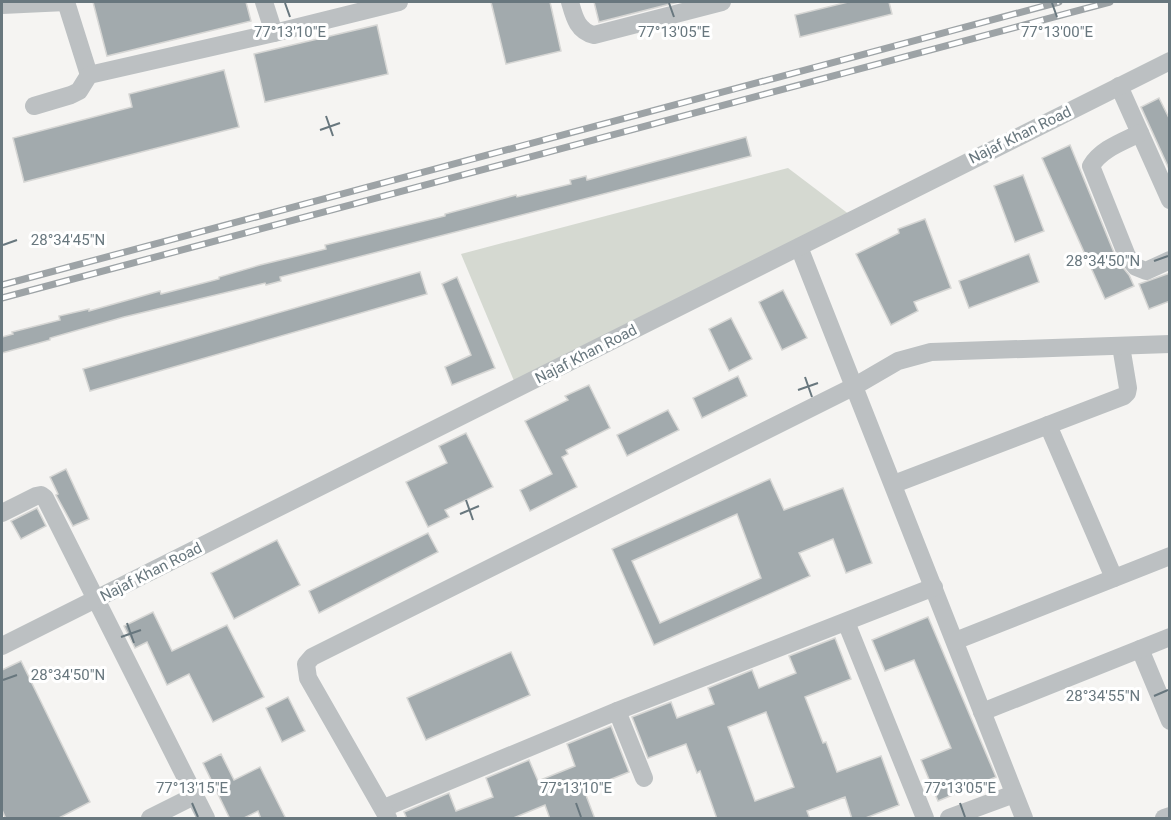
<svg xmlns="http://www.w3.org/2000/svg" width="1171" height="820" font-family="Roboto,sans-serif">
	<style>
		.green { fill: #d5d9d1 }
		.building { fill: #a2aaad; stroke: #d6d6d4; stroke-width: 1.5; fill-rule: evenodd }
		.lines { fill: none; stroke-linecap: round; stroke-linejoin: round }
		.street { stroke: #bcc0c2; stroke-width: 18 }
		.rail-casing { stroke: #9da3a6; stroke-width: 7 }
		.rail { stroke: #fff; stroke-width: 4.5; stroke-dasharray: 14; stroke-linecap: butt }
		.ticks { fill: none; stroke: #68777e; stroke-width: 2 }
		.labels { text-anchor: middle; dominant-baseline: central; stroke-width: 6; stroke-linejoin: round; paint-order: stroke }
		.street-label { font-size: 15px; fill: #68777e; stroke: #fff }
		.ticks-label { font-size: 15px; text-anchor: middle; fill: #68777e; stroke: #fff; stroke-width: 6; stroke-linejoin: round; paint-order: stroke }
	</style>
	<rect width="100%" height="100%" fill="#f5f4f2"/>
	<polygon class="green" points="788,168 854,218 517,388 461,254"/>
	<g class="building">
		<polygon points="93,2 246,2 251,21 107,56"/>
		<polygon points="491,2 550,2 561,51 506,64"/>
		<polygon points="594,2 678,2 599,22"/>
		<polygon points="848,2 889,2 892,14 800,37 795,15"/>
		<polygon points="377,25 388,74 265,102 254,54"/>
		<polygon points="224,70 239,127 24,182 13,138 132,107 129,94"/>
		<polygon points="1159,98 1170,120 1170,171 1141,107"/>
		<polygon points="746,137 751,156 280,277 281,281 266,285 265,283 124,317 50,338 50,340 2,353 2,337 13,334 12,332 60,320 59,316 89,309 89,311 160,291 161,294 219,279 219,277 260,265 326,249 325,245 445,216 445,214 516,195 517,197 571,184 570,180 586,176 587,180"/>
		<polygon points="1070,145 1117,260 1129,275 1134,286 1105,299 1042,158"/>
		<polygon points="1023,175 1044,231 1015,242 994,186"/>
		<polygon points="925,219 951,288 914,302 918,311 891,325 856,254 899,233 898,229"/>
		<polygon points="1029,254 1039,282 969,308 959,281"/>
		<polygon points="420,272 427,294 90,391 83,369"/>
		<polygon points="1170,273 1170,301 1149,309 1139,284"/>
		<polygon points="457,277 495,368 452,385 445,367 471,355 442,284"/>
		<polygon points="783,290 807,338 782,350 759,302"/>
		<polygon points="731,318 752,359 729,371 709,329"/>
		<polygon points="738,376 747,396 702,418 693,398"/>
		<polygon points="589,385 610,428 566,450 568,454 562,457 577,487 530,511 520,490 552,474 525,421 568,400 565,396"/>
		<polygon points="668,410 679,430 627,456 617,435"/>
		<polygon points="466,433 493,487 445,510 449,517 428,527 406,482 447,463 439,446"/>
		<polygon points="66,469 89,519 73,526 56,495 58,494 50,477"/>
		<path d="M770,479l14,31 59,-22 29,75 -26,10 -13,-34 -34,14 11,23 -156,69 -42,-96zM737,514l24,64 -101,45 -28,-62z"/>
		<polygon points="37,508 46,526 21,539 11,521"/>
		<polygon points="428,533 438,552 319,613 309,591"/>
		<polygon points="277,540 300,585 234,619 211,573"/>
		<polygon points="153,612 172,651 227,625 264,697 213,722 189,674 167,685 147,642 135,648 124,626"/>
		<polygon points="928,617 996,777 938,801 921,760 951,748 914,660 885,671 872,640"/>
		<path d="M835,638l16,41 -46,18 18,46 3,-1 11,30 44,-16 18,49 -36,14h-11l-7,-22 -38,14 3,8h-93l-17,-48 -3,2 -11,-29 -38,14 -16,-41 39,-15 6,16 37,-14 -6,-16 44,-18 7,18 37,-15 -7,-17zM766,712l28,75 -39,14 -27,-74z"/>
		<polygon points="511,652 530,695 426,740 407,698"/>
		<polygon points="21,661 90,802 57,819 6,819 2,810 2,670"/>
		<polygon points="288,697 305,731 282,742 266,708"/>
		<polygon points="611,726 629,772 584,790 595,819 550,819 545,805 511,819 407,819 404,812 449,793 456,811 493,797 486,778 529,760 538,781 575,766 567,744"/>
		<polygon points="221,754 234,780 260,767 286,819 261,819 258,811 242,819 230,819 203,763"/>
	</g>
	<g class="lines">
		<g class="street">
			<polyline points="66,2 89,75"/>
			<polyline points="264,2 274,33"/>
			<path d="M570,2c4,14 7,29 24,33l128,-33"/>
			<polyline points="2,5 66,2"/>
			<polyline points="1119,86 1170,200"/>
			<polyline points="34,106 71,95 79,91 89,75 274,33 399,2"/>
			<path d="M1140,133c-18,9 -39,16 -49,33l36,90 9,11 10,4 24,-11"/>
			<polyline points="799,247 1024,818"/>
			<polyline points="1048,425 1114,578"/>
			<polyline points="894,484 1124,396 1127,393 1128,388 1121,346"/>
			<polyline points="2,513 36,496 41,495 45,498 206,818"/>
			<polyline points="846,622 925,818"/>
			<polyline points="955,641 1170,556"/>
			<polyline points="2,646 1170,61"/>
			<polyline points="1140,649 1170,721"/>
			<polyline points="617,711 644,778"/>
			<polyline points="982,712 1170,637"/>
			<polyline points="384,808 617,711 934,587"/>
			<polyline points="150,818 194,796"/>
			<polyline points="388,818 308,678 306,664 312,657 855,386 898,361 931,352 1170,344"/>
			<polyline points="949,818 1014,794"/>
			<polyline points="1164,818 1170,816"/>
		</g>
		<g class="rail-casing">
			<g id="rail">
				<polyline points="2,285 1059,2"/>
				<polyline points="2,298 1110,2"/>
			</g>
		</g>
		<use href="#rail" class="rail"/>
	</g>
	<path class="ticks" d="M285,3l5,14M669,3l5,14M1052,3l5,14M326,116l7,20M320,130l20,-7M3,245l14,-5M1154,261l14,-5M805,377l7,20M798,390l20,-7M466,500l7,20M460,514l19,-8M127,623l7,20M121,637l20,-7M3,680l14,-5M1154,696l14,-6M192,803l6,14M576,803l5,14M960,803l5,14"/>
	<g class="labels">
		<g class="street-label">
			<text transform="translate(1020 135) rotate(-26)">Najaf Khan Road</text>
			<text transform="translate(586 354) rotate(-27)">Najaf Khan Road</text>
			<text transform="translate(151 572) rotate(-27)">Najaf Khan Road</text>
		</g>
	</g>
	<g class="ticks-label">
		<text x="290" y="37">77°13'10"E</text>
		<text x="674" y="37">77°13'05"E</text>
		<text x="1057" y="37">77°13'00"E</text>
		<text x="68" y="245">28°34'45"N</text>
		<text x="1103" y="266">28°34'50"N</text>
		<text x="68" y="680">28°34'50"N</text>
		<text x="1103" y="701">28°34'55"N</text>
		<text x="192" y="793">77°13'15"E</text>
		<text x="576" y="793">77°13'10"E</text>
		<text x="960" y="793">77°13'05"E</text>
	</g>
	<rect width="1171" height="820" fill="none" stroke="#68777e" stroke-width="6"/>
</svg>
